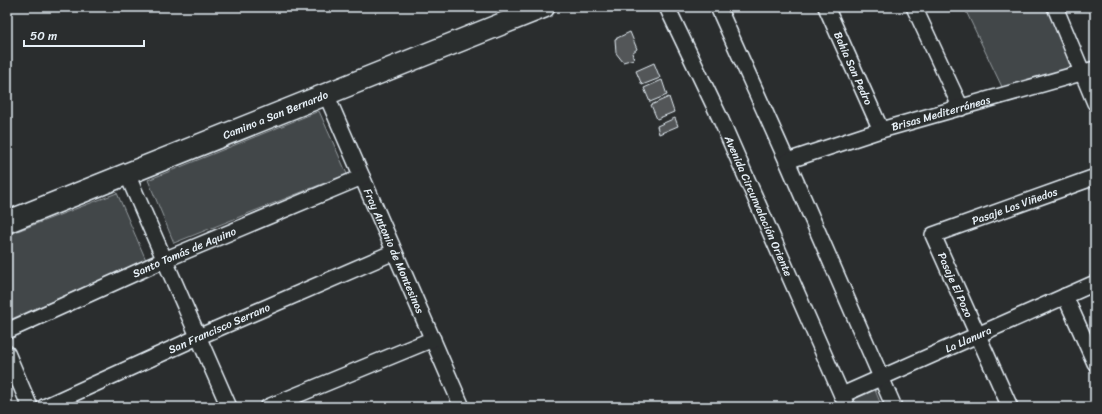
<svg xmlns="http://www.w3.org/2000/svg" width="1102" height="414" font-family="Sriracha,sans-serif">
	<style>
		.green { fill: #424648; stroke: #959ca0 }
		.building { fill: #535759; stroke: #e8f1f8 }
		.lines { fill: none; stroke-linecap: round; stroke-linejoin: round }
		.street-casing { stroke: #e8f1f8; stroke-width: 18 }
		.secondary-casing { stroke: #e8f1f8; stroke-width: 24 }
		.street { stroke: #2a2d2e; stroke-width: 15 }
		.secondary { stroke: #2a2d2e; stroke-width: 21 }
		.labels { text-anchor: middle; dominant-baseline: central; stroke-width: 3; stroke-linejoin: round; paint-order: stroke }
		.street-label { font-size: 11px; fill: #e8f1f8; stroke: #2a2d2e }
	</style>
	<rect width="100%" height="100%" fill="#2a2d2e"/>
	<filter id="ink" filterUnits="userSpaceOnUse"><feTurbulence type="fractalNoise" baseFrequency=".025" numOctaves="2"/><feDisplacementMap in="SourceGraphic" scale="8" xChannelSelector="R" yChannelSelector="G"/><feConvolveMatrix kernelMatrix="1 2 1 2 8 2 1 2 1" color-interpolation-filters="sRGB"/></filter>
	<g filter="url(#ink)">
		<g class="green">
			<polygon points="964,7 1049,7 1076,69 1003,89"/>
			<polygon points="319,111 347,174 174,243 148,180"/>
			<polygon points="117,193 146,260 7,321 7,235"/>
			<polygon points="875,390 882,407 850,407 848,402"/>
		</g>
		<g class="building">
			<polygon points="630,32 637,49 632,53 634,59 623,62 616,53 615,39"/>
			<polygon points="654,63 660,78 642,85 636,71"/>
			<polygon points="662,80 667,95 650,102 644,88"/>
			<polygon points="669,97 674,112 657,119 651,105"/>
			<polygon points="675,118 678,126 659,134 657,126"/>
		</g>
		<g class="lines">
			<g class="street-casing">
				<g id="street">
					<path id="s1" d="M667,7l54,113 126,287"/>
					<polyline points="718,7 787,161 894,407"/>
					<path id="s2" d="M826,7l55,123"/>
					<polyline points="914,7 961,108"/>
					<polyline points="1055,7 1095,103"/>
					<path id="s3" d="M326,94l136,313"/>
					<path id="s4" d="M787,161l94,-31 214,-61"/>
					<polyline points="127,174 229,407"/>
					<polyline points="1065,296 1095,363"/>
					<path id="s5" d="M7,331l157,-71 198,-83"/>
					<polyline points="7,353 30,407"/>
					<path id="s6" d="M842,395l253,-112"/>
					<path id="s7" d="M44,407l154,-70 196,-85"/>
					<polyline points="268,407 433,339"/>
					<path id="s8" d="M1010,407l-77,-172 162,-58"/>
				</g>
			</g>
			<g class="secondary-casing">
				<g id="secondary">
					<path id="s9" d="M7,222l537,-215"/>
				</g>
			</g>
			<use href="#street" class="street"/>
			<use href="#secondary" class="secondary"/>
		</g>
	</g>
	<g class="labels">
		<g class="street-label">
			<text stroke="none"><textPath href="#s2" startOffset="67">Bahia San Pedro</textPath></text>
			<text stroke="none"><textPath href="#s4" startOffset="161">Brisas Mediterráneas</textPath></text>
			<text stroke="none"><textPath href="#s9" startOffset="289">Camino a San Bernardo</textPath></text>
			<text stroke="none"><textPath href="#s1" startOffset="219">Avenida Circunvalación Oriente</textPath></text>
			<text stroke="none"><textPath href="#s8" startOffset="275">Pasaje Los Viñedos</textPath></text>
			<text stroke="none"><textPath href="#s3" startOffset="171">Fray Antonio de Montesinos</textPath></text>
			<text stroke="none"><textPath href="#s5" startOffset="194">Santo Tomás de Aquino</textPath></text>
			<text transform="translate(955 285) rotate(66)">Pasaje El Pozo</text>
			<text stroke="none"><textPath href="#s7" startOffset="192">San Francisco Serrano</textPath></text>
			<text stroke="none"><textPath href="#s6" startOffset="138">La Llanura</textPath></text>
		</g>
	</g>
	<rect width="1102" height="414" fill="none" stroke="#2a2d2e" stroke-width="24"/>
	<rect x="12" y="12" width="1078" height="390" fill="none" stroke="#e8f1f8" stroke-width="1.5" filter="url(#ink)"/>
	<path d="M24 40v6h120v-6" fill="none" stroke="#e8f1f8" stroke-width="2"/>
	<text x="30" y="40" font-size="12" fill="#e8f1f8" stroke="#2a2d2e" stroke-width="3" paint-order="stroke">50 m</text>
</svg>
